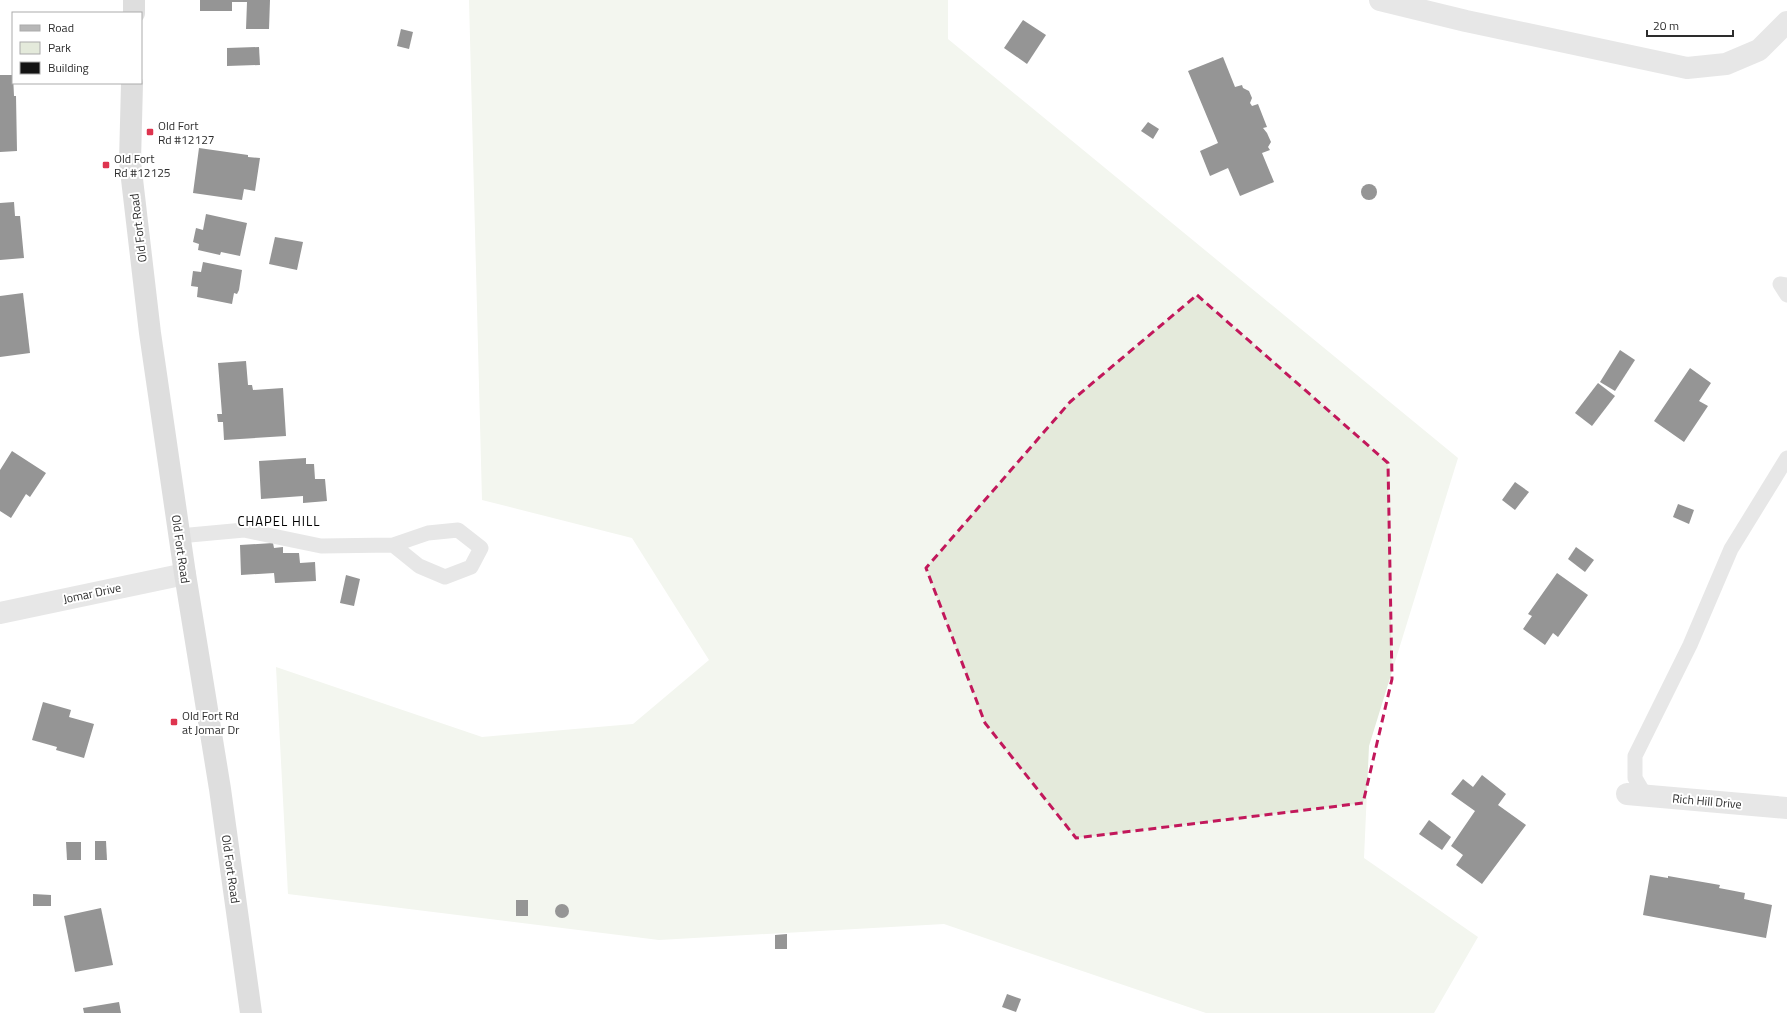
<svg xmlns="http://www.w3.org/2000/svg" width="1787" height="1013" font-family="'Titillium Web',sans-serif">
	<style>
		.green { fill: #e4eadb }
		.building { fill: #141414 }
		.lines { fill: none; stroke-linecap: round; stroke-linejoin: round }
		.service { stroke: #cacaca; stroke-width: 15 }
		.minor { stroke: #cacaca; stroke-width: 22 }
		.secondary { stroke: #b7b7b7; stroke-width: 22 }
		.marked { fill: none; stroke: #c2185b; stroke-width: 3; stroke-dasharray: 8 5; stroke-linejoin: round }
		.poi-dot { fill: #de344f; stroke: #fff; stroke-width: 1.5 }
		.labels { text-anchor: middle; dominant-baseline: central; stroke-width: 4; stroke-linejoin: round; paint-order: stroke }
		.poi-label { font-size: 12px; fill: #2d2d2d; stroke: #fff; text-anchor: start }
		.street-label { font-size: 12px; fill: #2d2d2d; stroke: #fff }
		.neighbourhood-label { font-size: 13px; letter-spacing: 1px; fill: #000; stroke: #fff }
	</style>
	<rect width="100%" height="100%" fill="#fff"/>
	<polygon class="green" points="469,0 948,0 948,39 1458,458 1369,746 1364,858 1478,937 1434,1013 1206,1013 944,924 659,940 288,894 276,667 482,737 633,724 709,660 632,538 482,500"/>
	<g class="building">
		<polygon points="200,0 270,0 269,29 246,29 247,2 232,2 232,11 200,11"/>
		<polygon points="1023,20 1046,35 1027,64 1004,48"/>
		<polygon points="401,29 413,32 409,49 397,46"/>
		<polygon points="259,47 260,65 227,66 227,48"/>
		<polygon points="1223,57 1235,87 1242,85 1243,88 1249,91 1252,98 1250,103 1252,106 1258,104 1267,127 1263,128 1267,133 1271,142 1268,147 1270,150 1262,153 1274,182 1240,196 1228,168 1210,176 1200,151 1218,143 1188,71"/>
		<polygon points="0,75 13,75 14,96 16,96 17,151 0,152"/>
		<polygon points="1148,122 1159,129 1153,139 1141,131"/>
		<polygon points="199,148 248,155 248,157 260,158 255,191 244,189 242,200 193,193"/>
		<circle cx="1369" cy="192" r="8"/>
		<polygon points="14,202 15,216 20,216 24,258 0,260 0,203"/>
		<polygon points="206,214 247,223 240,256 221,252 220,255 198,250 199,244 193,242 196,228 203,230"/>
		<polygon points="275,237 303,242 297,270 269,264"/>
		<polygon points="203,262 242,270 239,290 237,294 234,293 232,304 197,297 198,287 191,286 193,271 201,272"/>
		<polygon points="23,293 30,353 0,357 0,296"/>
		<polygon points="1620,350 1635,360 1615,391 1600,382"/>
		<polygon points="246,361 248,385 252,385 253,390 283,388 286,436 224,440 223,422 218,422 217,414 222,414 218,363"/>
		<polygon points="1690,368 1711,383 1699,401 1708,406 1684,442 1654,421"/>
		<polygon points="1598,383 1615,396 1592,426 1575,413"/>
		<polygon points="12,451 46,473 30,497 26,494 11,518 0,511 0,470"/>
		<polygon points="306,458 306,464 314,464 315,479 325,479 327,501 303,503 303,496 261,499 259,461"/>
		<polygon points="1515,482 1529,492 1515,510 1502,500"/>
		<polygon points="1678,504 1694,510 1689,524 1673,517"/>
		<polygon points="273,543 274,548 283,547 283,553 299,553 300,563 315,562 316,581 275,583 274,573 241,575 240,545"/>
		<polygon points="1576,547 1594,560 1585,572 1568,559"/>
		<polygon points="1557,573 1588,595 1558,637 1553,633 1545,645 1523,629 1532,616 1528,614"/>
		<polygon points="346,575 360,579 354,606 340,603"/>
		<polygon points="43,702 71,710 69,717 94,724 84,758 56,750 57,747 32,740"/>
		<polygon points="1482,775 1506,794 1498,805 1526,825 1482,884 1456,865 1463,855 1451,846 1475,811 1451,794 1463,779 1473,787"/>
		<polygon points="1429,820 1451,837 1442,850 1419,834"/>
		<polygon points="95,841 106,841 107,860 95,860"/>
		<polygon points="66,842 81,842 81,860 67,860"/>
		<polygon points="1650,875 1668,878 1668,876 1720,885 1719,888 1745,893 1744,899 1772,905 1766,938 1643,915"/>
		<polygon points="33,894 51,895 51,906 33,906"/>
		<rect x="516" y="900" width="12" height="16"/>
		<circle cx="562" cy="911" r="7"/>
		<polygon points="101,908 113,965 75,972 64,916"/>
		<polygon points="787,934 787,949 775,949 775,935"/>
		<polygon points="1007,994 1021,999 1016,1012 1002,1007"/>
		<polygon points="119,1002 121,1013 84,1013 83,1008"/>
	</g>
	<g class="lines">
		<g class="service">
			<polyline points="1787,285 1780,284 1787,295"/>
			<polyline points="179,536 244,530 321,546 393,545 428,533 458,530 481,548 471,567 445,577 419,566 393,545"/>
			<polyline points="1645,795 1635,778 1635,756 1690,645 1731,549 1787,458"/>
		</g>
		<g class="minor">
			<polyline points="1380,0 1466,21 1687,68 1726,64 1759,50 1787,22"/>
			<polyline points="0,613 185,574"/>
			<polyline points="1627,794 1787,808"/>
		</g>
		<g class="secondary">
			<polyline points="134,13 134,0"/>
			<polyline points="132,83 130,162 150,333 185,574 220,789 251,1013"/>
		</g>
	</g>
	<path d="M0 0H1787V1013H0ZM1197,295l191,168 4,216 -29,124 -287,35 -91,-115 -59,-155 144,-166z" fill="#fff" fill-opacity=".55" fill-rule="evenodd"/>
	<path class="marked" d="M1197,295l191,168 4,216 -29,124 -287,35 -91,-115 -59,-155 144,-166z"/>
	<g class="poi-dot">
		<rect x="146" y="128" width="8" height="8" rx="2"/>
		<rect x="102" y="161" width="8" height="8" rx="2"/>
		<rect x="170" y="718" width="8" height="8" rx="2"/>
	</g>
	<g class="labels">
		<g class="poi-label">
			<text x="158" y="125">Old Fort<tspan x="158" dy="14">Rd #12127</tspan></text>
			<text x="114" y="158">Old Fort<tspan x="114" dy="14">Rd #12125</tspan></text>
			<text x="182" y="715">Old Fort Rd<tspan x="182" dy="14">at Jomar Dr</tspan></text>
		</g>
		<g class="street-label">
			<text transform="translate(138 228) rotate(-97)">Old Fort Road</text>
			<text transform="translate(181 549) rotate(82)">Old Fort Road</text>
			<text transform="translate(92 593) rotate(-12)">Jomar Drive</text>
			<text transform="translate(1707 801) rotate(5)">Rich Hill Drive</text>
			<text transform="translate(231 869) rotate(82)">Old Fort Road</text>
		</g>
		<g class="neighbourhood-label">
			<text x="279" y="521">CHAPEL HILL</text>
		</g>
	</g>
	<rect x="12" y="12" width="130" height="72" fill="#ffffff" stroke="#ababab"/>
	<rect x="20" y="25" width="20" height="6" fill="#b7b7b7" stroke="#ababab"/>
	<text x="48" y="32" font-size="12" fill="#2d2d2d">Road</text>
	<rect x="20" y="42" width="20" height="12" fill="#e4eadb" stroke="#ababab"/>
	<text x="48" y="52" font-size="12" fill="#2d2d2d">Park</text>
	<rect x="20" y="62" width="20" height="12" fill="#141414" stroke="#ababab"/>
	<text x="48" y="72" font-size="12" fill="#2d2d2d">Building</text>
	<path d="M1647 30v6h86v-6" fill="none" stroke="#2d2d2d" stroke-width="2"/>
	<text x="1653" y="30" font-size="12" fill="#2d2d2d" stroke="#ffffff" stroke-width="3" paint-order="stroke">20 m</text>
</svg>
